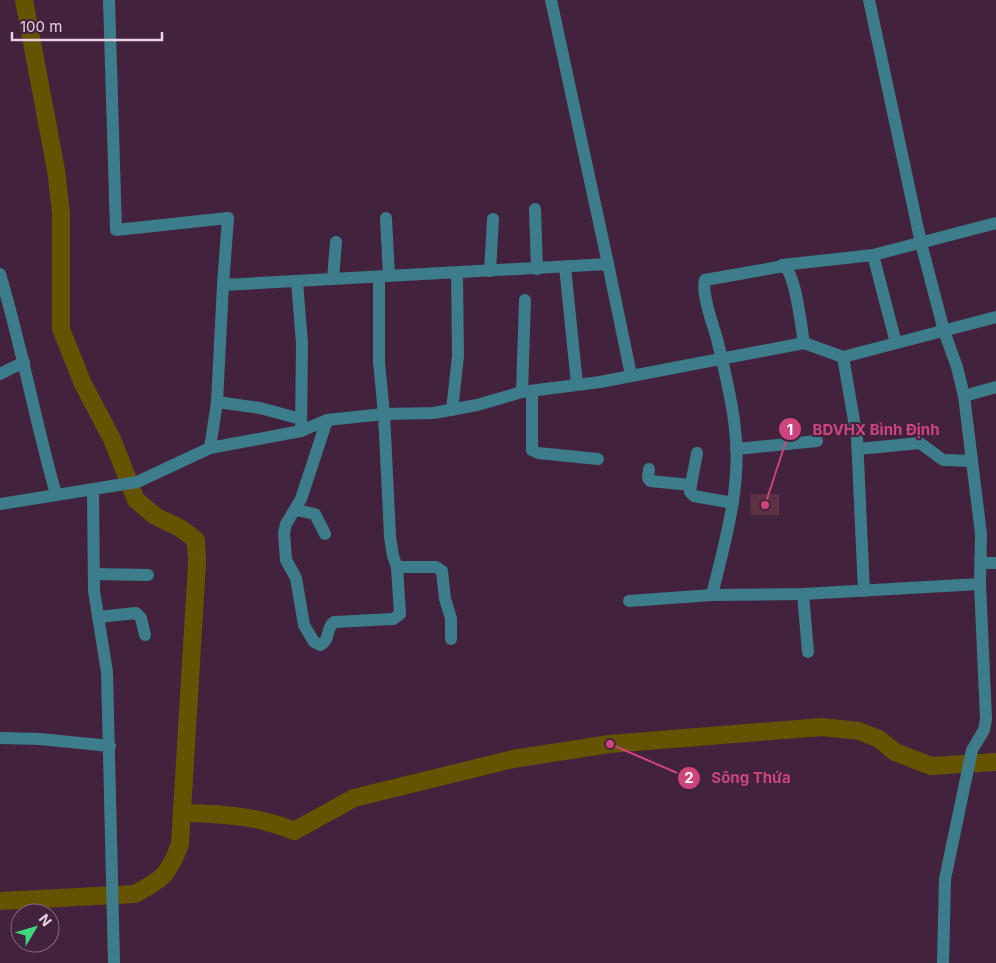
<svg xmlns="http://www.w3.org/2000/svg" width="996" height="963" font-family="Inter,sans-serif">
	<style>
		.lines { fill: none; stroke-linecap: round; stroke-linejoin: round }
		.river { stroke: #665300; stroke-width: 18 }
		.building { fill: #5c3244 }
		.minor { stroke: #3d7d8b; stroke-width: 12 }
		.leader { fill: none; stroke: #cc467d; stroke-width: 2 }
		.callout-dot { fill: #cc467d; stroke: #42223d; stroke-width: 2 }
		.mark-label { font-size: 15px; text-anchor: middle; font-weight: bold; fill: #fff }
		.callout-label { font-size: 15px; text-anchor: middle; font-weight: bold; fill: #cc467d; stroke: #42223d; stroke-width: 4; stroke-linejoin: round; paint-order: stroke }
	</style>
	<rect width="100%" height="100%" fill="#42223d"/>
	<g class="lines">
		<g class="river">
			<path d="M182,813c37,0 78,3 112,18l60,-33 159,-39 97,-15 212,-17 37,4 20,8 16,13 36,14 65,-4"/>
			<path d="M0,901l135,-7c28,-15 34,-20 45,-50l17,-280 -1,-24 -16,-12 -25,-12 -19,-16 -24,-61 -29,-55 -22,-55v-117l-5,-42 -32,-170"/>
		</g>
	</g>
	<polygon class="building" points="750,494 779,494 779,515 751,515"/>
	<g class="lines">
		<g class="minor">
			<polyline points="109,0 116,230 228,218 223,285"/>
			<polyline points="551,0 608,264"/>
			<polyline points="869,0 921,243 944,331 957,367 964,396 981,534 980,584 986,719 984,730 972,750 945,879 943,963"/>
			<polyline points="535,209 537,269"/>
			<polyline points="386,218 389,276"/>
			<polyline points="873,255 896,343"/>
			<polyline points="782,265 873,255 996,223"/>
			<polyline points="565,267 577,384"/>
			<polyline points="490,271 493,219"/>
			<path d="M0,274c22,73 35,147 56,220"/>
			<polyline points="333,279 336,242"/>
			<polyline points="297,282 302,343 301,431"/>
			<polyline points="843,357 857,438 864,591"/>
			<polyline points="0,374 24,362"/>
			<polyline points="532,391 532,450 538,453 598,459"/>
			<polyline points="522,392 525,300"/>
			<polyline points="964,396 996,387"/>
			<polyline points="217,402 260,408 301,419"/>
			<polyline points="452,410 458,356 457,273"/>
			<path d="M327,420l-26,79 -15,25 -2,9 2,27 10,18 8,47 10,17 6,3c11,-5 5,-16 14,-23l59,-3 7,-5 -3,-47 -4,-11 -3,-20 -6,-122 -5,-52v-85"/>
			<polyline points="210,448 217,402 223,285 608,264 631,375"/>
			<polyline points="736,449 817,441"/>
			<polyline points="858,449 920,443 943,460 972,461"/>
			<polyline points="649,469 648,478 650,481 691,485 690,492 694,496 733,503"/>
			<polyline points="691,485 697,453"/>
			<polyline points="93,490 94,591 107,672 114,963"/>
			<polyline points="0,504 137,482 210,448 301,431 327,420 384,414 434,413 477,405 522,392 600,382 804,343 843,357 996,317"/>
			<polyline points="296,510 315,514 325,534"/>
			<polyline points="982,563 996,563"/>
			<polyline points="397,567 436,567 442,571 445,599 451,618 451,639"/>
			<polyline points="94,574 148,575"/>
			<polyline points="803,594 808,652"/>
			<path d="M712,595c13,-54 30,-109 23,-166 -3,-30 -11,-61 -18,-90 -4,-15 -16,-45 -12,-59l79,-14c12,9 17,60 20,77"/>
			<polyline points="629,601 712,595 803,594 980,584"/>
			<polyline points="98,617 136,613 141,618 145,635"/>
			<polyline points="0,738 40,739 110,746"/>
		</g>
	</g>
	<path class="leader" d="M765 505L790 429M610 744L689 778"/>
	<g class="callout-dot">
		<circle cx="765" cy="505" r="5"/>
		<circle cx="610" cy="744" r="5"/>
		<circle cx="790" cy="429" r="12"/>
		<circle cx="689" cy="778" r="12"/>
	</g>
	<g class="mark-label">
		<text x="790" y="435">1</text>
		<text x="689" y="783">2</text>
	</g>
	<g class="callout-label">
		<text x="876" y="435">BDVHX Bình Định</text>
		<text x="751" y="783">Sông Thứa</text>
	</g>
	<g transform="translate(35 928) rotate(52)"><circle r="24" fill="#42223d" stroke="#84687f"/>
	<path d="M0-4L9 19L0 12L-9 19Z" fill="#3bd77e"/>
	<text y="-8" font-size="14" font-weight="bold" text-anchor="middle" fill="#e8d2e3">N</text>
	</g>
	<path d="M12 32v8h150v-8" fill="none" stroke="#e8d2e3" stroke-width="2.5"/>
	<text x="20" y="32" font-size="15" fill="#e8d2e3" stroke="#42223d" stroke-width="4" paint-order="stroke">100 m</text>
</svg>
